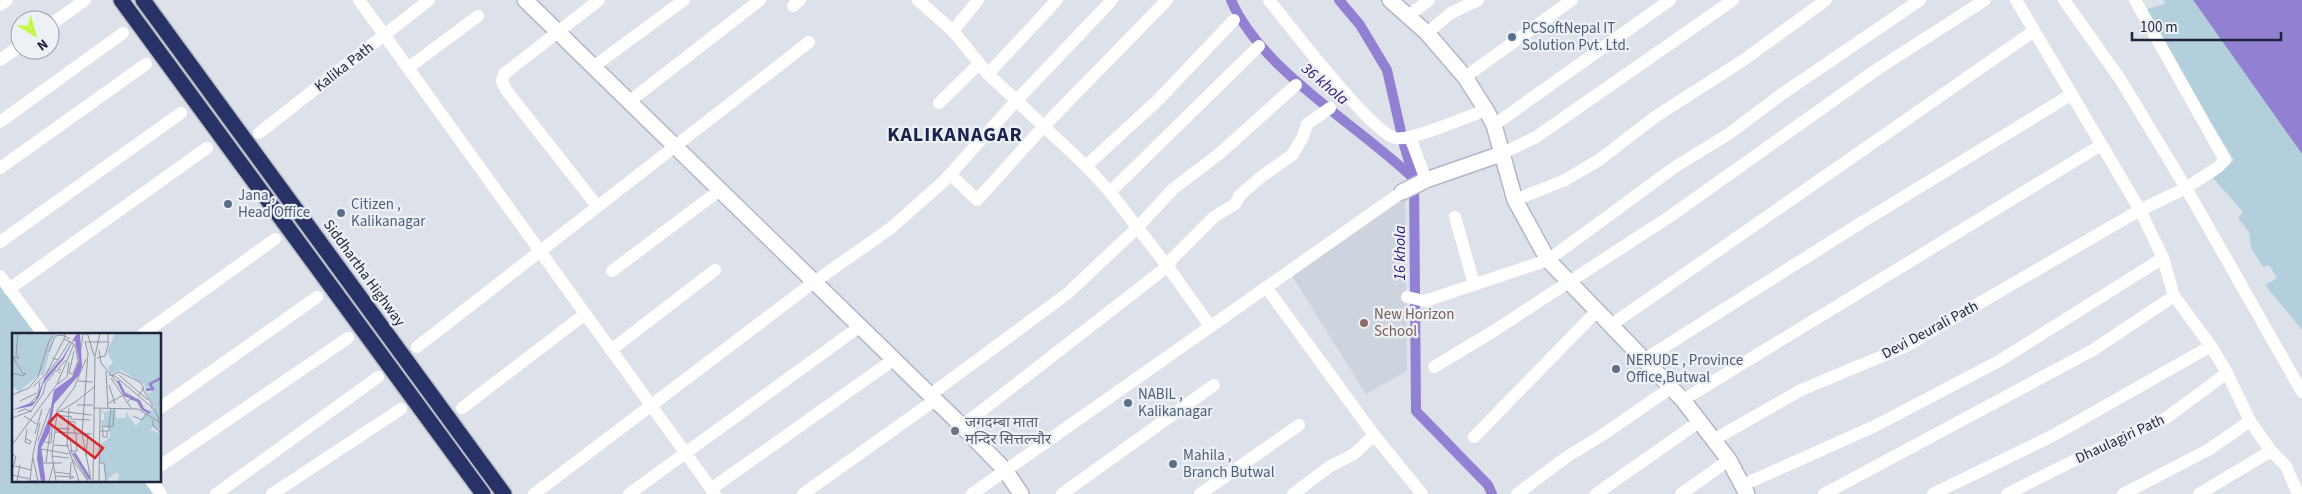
<svg xmlns="http://www.w3.org/2000/svg" width="2302" height="494" font-family="'Source Sans 3','Noto Sans Devanagari',sans-serif">
	<style>
		.built { fill: #ced4dd }
		.green { fill: #b4cfdc }
		.water { fill: #9281d2 }
		.lines { fill: none; stroke-linecap: round; stroke-linejoin: round }
		.canal { stroke: #9281d2; stroke-width: 10 }
		.secondary-casing { stroke: #afb8ca; stroke-width: 18 }
		.highway-casing { stroke: #bcbdc4; stroke-width: 18 }
		.street { stroke: #fff; stroke-width: 12 }
		.secondary { stroke: #fff; stroke-width: 15 }
		.highway { stroke: #293266; stroke-width: 15 }
		.service-dot { fill: #5c6f8a; stroke: #edf1f6; stroke-width: 2 }
		.education-dot { fill: #8d6e63; stroke: #edf1f6; stroke-width: 2 }
		.worship-dot { fill: #6b7280; stroke: #edf1f6; stroke-width: 2 }
		.labels { text-anchor: middle; dominant-baseline: central; stroke-width: 4.5; stroke-linejoin: round; paint-order: stroke }
		.service-label { font-size: 15px; fill: #4e5e75; stroke: #edf1f6; text-anchor: start }
		.street-label { font-size: 15px; fill: #1e2439; stroke: #edf1f6 }
		.education-label { font-size: 15px; fill: #785e54; stroke: #edf1f6; text-anchor: start }
		.worship-label { font-size: 15px; fill: #5b616d; stroke: #edf1f6; text-anchor: start }
		.water-label { font-size: 16px; font-style: italic; fill: #2c1777; stroke: #edf1f6 }
		.district-label { font-size: 20px; font-weight: bold; letter-spacing: 1px; fill: #1a234c; stroke: #edf1f6 }
		.inset-river { fill: none; stroke: #9281d2; stroke-width: 2.5 }
		.inset-road { fill: none; stroke: #9196a3; stroke-width: 1 }
		.view { fill: #d62828; fill-opacity: 0.15; stroke: #d62828; stroke-width: 2.5 }
		.inset-edge { fill: none; stroke: #1e2439; stroke-width: 2.5 }
	</style>
	<rect width="100%" height="100%" fill="#dde2ea"/>
	<polygon class="built" points="1405,195 1407,371 1366,394 1291,274"/>
	<g class="green">
		<polygon points="2164,0 2193,0 2302,154 2302,330 2265,285 2277,278 2269,265 2263,267 2251,248 2249,232 2238,218 2243,212 2213,178 2234,160 2178,71 2143,10 2165,4"/>
		<polygon points="0,285 36,334 14,334 14,480 143,480 153,494 0,494"/>
	</g>
	<polygon class="water" points="2193,0 2302,0 2302,154"/>
	<g class="lines">
		<g class="canal">
			<path d="M1231,0c29,69 128,126 182,178"/>
			<polyline points="1339,0 1360,25 1387,70 1404,145 1414,178 1416,411 1488,485 1492,494"/>
		</g>
		<g class="secondary-casing">
			<g id="secondary">
				<polyline points="525,0 962,426 1005,470 1021,494"/>
				<polyline points="1390,0 1427,33 1465,77 1486,110 1494,125 1515,200 1548,260 1683,400 1729,460 1747,494"/>
				<polyline points="1402,192 1426,180 1501,154"/>
			</g>
		</g>
		<g class="highway-casing">
			<g id="highway">
				<polyline points="121,0 483,494"/>
				<polyline points="143,0 504,494"/>
			</g>
		</g>
		<g class="street">
			<polyline points="359,0 715,494"/>
			<polyline points="918,0 953,31 988,74 1086,166 1110,192 1168,267 1210,326"/>
			<path d="M1269,0c19,24 102,132 126,138 15,4 73,-22 91,-28"/>
			<polyline points="2016,0 2140,210 2163,258 2174,296 2211,346 2227,373 2250,421 2271,451 2286,466 2298,494"/>
			<polyline points="2064,0 2120,79 2186,188 2302,392"/>
			<polyline points="0,5 7,0"/>
			<polyline points="793,6 800,0"/>
			<polyline points="1407,17 1429,0"/>
			<polyline points="50,25 85,0"/>
			<polyline points="953,31 978,0"/>
			<polyline points="1427,33 1451,13 1478,0"/>
			<polyline points="0,60 20,46"/>
			<polyline points="593,67 684,0"/>
			<polyline points="408,68 478,16"/>
			<polyline points="988,74 1057,0"/>
			<polyline points="1465,77 1572,0"/>
			<polyline points="630,101 760,0"/>
			<polyline points="939,103 979,64"/>
			<polyline points="0,122 123,33"/>
			<polyline points="1494,125 1670,0"/>
			<polyline points="259,133 429,0"/>
			<polyline points="1410,137 1426,180"/>
			<polyline points="1501,154 1536,137 1733,0"/>
			<polyline points="1086,166 1158,100 1234,20"/>
			<polyline points="0,168 146,64"/>
			<polyline points="950,174 977,200 1044,126 1167,0"/>
			<polyline points="1110,192 1259,46"/>
			<polyline points="1515,200 1565,180 1599,160 1655,117 1745,59 1826,0"/>
			<polyline points="597,206 506,90 502,81 504,74 599,0"/>
			<polyline points="1455,217 1474,284"/>
			<polyline points="0,242 181,113"/>
			<polyline points="1168,267 1172,259 1214,217 1235,204 1240,195 1261,177 1292,155 1303,137 1307,124 1330,108"/>
			<polyline points="612,271 720,190"/>
			<polyline points="0,276 43,334"/>
			<polyline points="1266,287 1374,435 1422,494"/>
			<polyline points="9,289 207,148"/>
			<polyline points="1407,297 1425,301 1548,260 1675,167 1730,133 1782,94 1920,0"/>
			<polyline points="1611,325 2034,31"/>
			<polyline points="143,334 275,239"/>
			<polyline points="417,347 809,42"/>
			<polyline points="611,350 715,270"/>
			<polyline points="1645,359 1859,224 2072,94"/>
			<polyline points="1434,367 1492,332 1669,217 1879,68 1985,0"/>
			<polyline points="930,395 1068,293 1137,228 1173,189 1219,154 1296,85"/>
			<polyline points="1683,400 2101,145"/>
			<polyline points="160,408 317,297"/>
			<polyline points="462,408 585,314"/>
			<polyline points="962,426 1168,266"/>
			<polyline points="1474,437 1596,312"/>
			<polyline points="1715,439 1801,390 1904,347 2140,210 2186,188 2218,167 2225,160 2135,0"/>
			<polyline points="160,466 348,338"/>
			<polyline points="151,480 161,494"/>
			<polyline points="1743,485 1877,425 1999,361 2163,258"/>
			<polyline points="711,489 893,360"/>
			<polyline points="216,494 378,377"/>
			<polyline points="272,494 401,409"/>
			<polyline points="534,494 814,282 891,228 944,181 1016,101 1112,0"/>
			<polyline points="629,494 859,327"/>
			<polyline points="803,494 935,400"/>
			<polyline points="972,494 1402,192"/>
			<polyline points="1062,494 1214,385"/>
			<polyline points="1200,494 1299,425"/>
			<polyline points="1293,494 1329,467 1354,454 1374,435"/>
			<polyline points="1517,494 1568,456 1604,434 1672,387"/>
			<polyline points="1596,494 1700,421"/>
			<polyline points="1681,494 1729,460"/>
			<polyline points="1824,494 2093,350 2174,296"/>
			<polyline points="1933,494 2052,436 2211,346"/>
			<polyline points="2007,494 2077,459 2166,418 2227,373"/>
			<polyline points="2123,494 2208,450 2250,421"/>
			<polyline points="2199,494 2271,451"/>
		</g>
		<use href="#secondary" class="secondary"/>
		<use href="#highway" class="highway"/>
	</g>
	<g class="service-dot">
		<circle cx="1512" cy="37" r="5"/>
		<circle cx="228" cy="204" r="5"/>
		<circle cx="341" cy="213" r="5"/>
		<circle cx="1616" cy="369" r="5"/>
		<circle cx="1128" cy="403" r="5"/>
		<circle cx="1173" cy="464" r="5"/>
	</g>
	<circle class="education-dot" cx="1364" cy="323" r="5"/>
	<circle class="worship-dot" cx="955" cy="431" r="5"/>
	<g class="labels">
		<g class="service-label">
			<text x="1522" y="28">PCSoftNepal IT<tspan x="1522" dy="17">Solution Pvt. Ltd.</tspan></text>
			<text x="238" y="195">Jana ,<tspan x="238" dy="17">Head Office</tspan></text>
			<text x="351" y="204">Citizen ,<tspan x="351" dy="17">Kalikanagar</tspan></text>
			<text x="1626" y="360">NERUDE , Province<tspan x="1626" dy="17">Office,Butwal</tspan></text>
			<text x="1138" y="394">NABIL ,<tspan x="1138" dy="17">Kalikanagar</tspan></text>
			<text x="1183" y="455">Mahila ,<tspan x="1183" dy="17">Branch Butwal</tspan></text>
		</g>
		<g class="street-label">
			<text transform="translate(344 67) rotate(-38)">Kalika Path</text>
			<text transform="translate(364 273) rotate(54)">Siddhartha Highway</text>
			<text transform="translate(1930 330) rotate(-28)">Devi Deurali Path</text>
			<text transform="translate(2120 439) rotate(-25)">Dhaulagiri Path</text>
		</g>
		<g class="education-label">
			<text x="1374" y="314">New Horizon<tspan x="1374" dy="17">School</tspan></text>
		</g>
		<g class="worship-label">
			<text x="965" y="422">जगदम्बा माता<tspan x="965" dy="17">मन्दिर सित्तल्चौर</tspan></text>
		</g>
		<g class="water-label">
			<text transform="translate(1325 84) rotate(40)">36 khola</text>
			<text transform="translate(1400 253) rotate(-90)">16 khola</text>
		</g>
		<g class="district-label">
			<text x="955" y="135">KALIKANAGAR</text>
		</g>
	</g>
	<g transform="translate(12 333)">
		<rect width="149" height="149" fill="#dde2ea"/>
		<path d="M0,0h42l-15,63 5,-20 -4,-2 4,-3h-1l-24,21 -7,-6zM103,0h46v94l-3,3 -5,-4 -3,4 11,3v48h-43l1,-8h-4l-9,8 -2,-19h-5v-17l11,-8 -1,-10 -7,-1 -2,-6h4v-7l-2,1 -2,-5 4,3 12,-3v9h10v-6l10,14 12,-15 7,-2 -9,-17 4,2 2,-4h-6l-1,-5 -24,-15 -11,4 -2,-7 5,-4 -6,-11z" fill="#b4cfdc"/>
		<path d="M65,0h3l2,33 -3,9 -25,29 -4,27 -9,17 4,29v4h-4l-4,-22 1,-14 11,-27 5,-28 18,-13 7,-16 -4,-20h-2l-10,19 -20,24 -4,13 -3,4 -4,5 -20,4 23,-9 10,-24 18,-20z" fill="#9281d2"/>
		<path class="inset-river" d="M106,48l7,14 14,6 4,8 7,4M134,57l7,-1 -3,-5 11,-6M62,120l16,26"/>
		<path class="inset-road" d="M70,0l6,2 6,21M78,9h-5l3,11 -6,81 9,46M78,9h18v-9M69,16l2,-16M87,17l2,13 17,20M37,19l6,-16 8,-1 7,4M83,23l5,-23M40,25l6,2 12,-19M85,25l8,-2 4,-14M49,37l-3,-1 8,-9M94,38l2,37M57,40l4,1 5,-13 -3,-17M57,40l5,-22M34,41l12,-14M97,42l6,1 40,34 4,10M100,42l7,-3 21,10 4,6 -6,8M107,42l29,25M99,45l20,30M0,46l1,-6 10,3 3,-3 -3,1 -10,-17 6,1 -3,-4 2,-21M66,48l15,1M35,49l9,-12 4,3M46,51l9,-7 2,-15M97,52l6,19M21,54l13,-13 18,-35M130,55l10,16v5M0,62l17,-7 9,-11 11,-36 6,-8M8,68l17,-8M65,68l17,-14M19,69l7,-7 2,-13M115,70l3,-4 7,2 5,9M95,71l20,-11 9,6M65,72h16M57,75l-2,36 12,37M81,75l45,1 23,14M99,75l-2,19 4,-1 1,-17M46,78l34,4M6,79l7,-3 7,3M44,79l18,-24 12,-29M45,82l15,2M12,83l14,9M121,83l9,4 4,-6M0,85l19,-7 12,-17 3,-12M58,86l20,1M141,87v6l7,6M55,88l8,1 -1,11M43,95l15,1M87,98h10v-4l-7,-1 1,5M91,98v6h4v-6M43,99l37,2M23,101l7,-25M58,104l2,17 16,26M14,106l5,2 -1,3 -5,-2 2,-13M26,108l12,-33M33,109l6,1 1,-16M0,112l45,-61 17,-40 -10,-5 1,-6M42,112l15,1M58,118h7l-1,-18M0,121l4,3 -4,15M40,123l17,2M74,123l2,-23M21,125l5,23h-8l3,-27 7,-31M60,126l16,22M34,129l4,-30M50,130h-19l-2,-14 28,5M87,130h5l2,18M3,133l16,4M43,139l15,2M0,142l18,4M44,143l18,1 -4,2M58,146l1,-17M5,148l3,-16M37,148l5,-18M44,148l-4,-26 5,-42 20,-12M81,148l2,-125M87,148l1,-72"/>
		<path class="view" d="M45,81l46,34 -8,10 -46,-35z"/>
		<rect width="149" height="149" class="inset-edge"/>
	</g>
	<g transform="translate(35 35) rotate(143)"><circle r="24" fill="#edf1f6" stroke="#9a9faa"/>
	<path d="M0-4L9 19L0 12L-9 19Z" fill="#c4f84c"/>
	<text y="-8" font-size="14" font-weight="bold" text-anchor="middle" fill="#1e2439">N</text>
	</g>
	<path d="M2132 32v8h149v-8" fill="none" stroke="#1e2439" stroke-width="2.5"/>
	<text x="2140" y="32" font-size="15" fill="#1e2439" stroke="#edf1f6" stroke-width="4" paint-order="stroke">100 m</text>
</svg>
